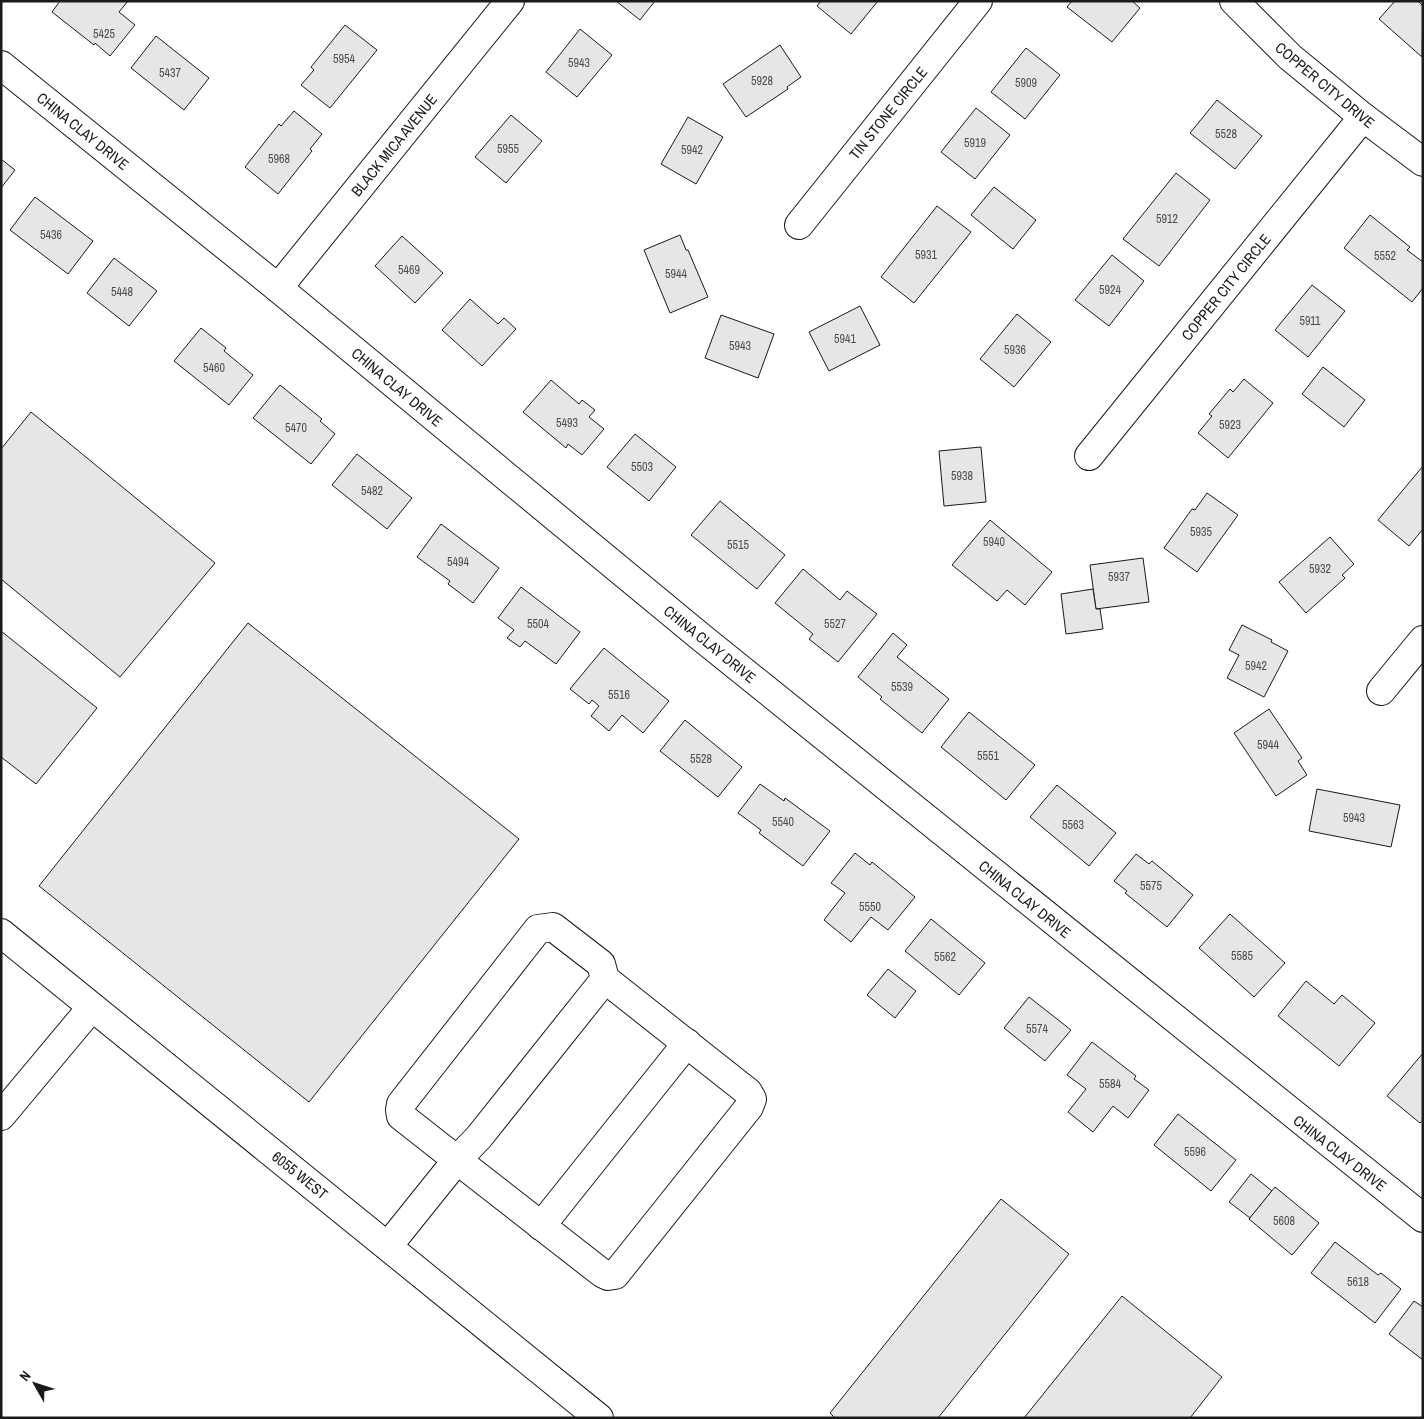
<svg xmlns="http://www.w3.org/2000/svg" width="1424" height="1419" font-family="'Archivo Narrow',sans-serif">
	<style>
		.building { fill: #e6e6e6; stroke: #1a1a1a }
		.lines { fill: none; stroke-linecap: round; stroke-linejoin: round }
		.minor-casing { stroke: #1a1a1a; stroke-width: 30 }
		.minor { stroke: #fff; stroke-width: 28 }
		.labels { text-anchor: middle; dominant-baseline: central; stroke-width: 4; stroke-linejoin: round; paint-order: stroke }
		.number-label { font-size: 12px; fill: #4d4d4d }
		.street-label { font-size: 15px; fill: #1a1a1a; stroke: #fff }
	</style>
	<rect width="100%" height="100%" fill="#fff"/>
	<g class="building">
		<polygon points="60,1 128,1 119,12 135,25 110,56 95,43 94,45 52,12"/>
		<polygon points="616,1 655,1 640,20"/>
		<polygon points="821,1 878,1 851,34 817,6"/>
		<polygon points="1072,1 1132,1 1140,8 1112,42 1067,7"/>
		<polygon points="1395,1 1418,1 1423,6 1422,57 1379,19"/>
		<polygon points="345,25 377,50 330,108 301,85 314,70 311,67"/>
		<polygon points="580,29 612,55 577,97 546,72"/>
		<polygon points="156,36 209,78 184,110 131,68"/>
		<polygon points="780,45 801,77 787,87 788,89 746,117 723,84"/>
		<polygon points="1026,48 1060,75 1025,119 991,92"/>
		<polygon points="1217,100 1262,136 1235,169 1190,133"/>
		<polygon points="976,108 1010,135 975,179 941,152"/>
		<polygon points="294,111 322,134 310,149 312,151 278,194 245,167 279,124 281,126"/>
		<polygon points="511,115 542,141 506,183 475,157"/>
		<polygon points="688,117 723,137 696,184 661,164"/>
		<polygon points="1,159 15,170 1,188"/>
		<polygon points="1176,173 1210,200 1159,266 1123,239"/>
		<polygon points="994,187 1036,220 1013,249 971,215"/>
		<polygon points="35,197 93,241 68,274 10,230"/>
		<polygon points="937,206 971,232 914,303 881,277"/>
		<polygon points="1370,215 1410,247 1407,250 1423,262 1423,288 1412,302 1344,248"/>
		<polygon points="680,235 686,250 688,250 708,297 670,313 644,250"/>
		<polygon points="402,236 443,273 415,303 375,266"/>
		<polygon points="1112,255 1144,281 1109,326 1075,300"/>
		<polygon points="114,258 157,291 129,326 87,293"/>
		<polygon points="1312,285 1345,311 1308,357 1275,330"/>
		<polygon points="470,299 498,324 504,318 516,329 482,366 442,330"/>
		<polygon points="860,306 880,345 829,371 809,332"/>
		<polygon points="1017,314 1051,342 1014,387 980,359"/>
		<polygon points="721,315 774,334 758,378 705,358"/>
		<polygon points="201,328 226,348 224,351 253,375 229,405 174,361"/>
		<polygon points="1323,367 1365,400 1344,427 1302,394"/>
		<polygon points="1244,379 1273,403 1228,458 1198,433 1212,416 1209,414 1230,389 1233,392"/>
		<polygon points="551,380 579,404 582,400 595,410 589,417 604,429 582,455 568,444 566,448 523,412"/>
		<polygon points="280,385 322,419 320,421 335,434 311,464 253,418"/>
		<polygon points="31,412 215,563 120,677 1,579 1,449"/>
		<polygon points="635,434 676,467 649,501 607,467"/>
		<polygon points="981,447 986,502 944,506 939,451"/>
		<polygon points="357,454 412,498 387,529 332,485"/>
		<polygon points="1423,466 1423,529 1409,546 1378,520"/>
		<polygon points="1207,493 1238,515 1197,572 1164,548 1192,509 1195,510"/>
		<polygon points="720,501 785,555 757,589 691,535"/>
		<polygon points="990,520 1052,572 1025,605 1007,590 997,601 952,565"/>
		<polygon points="441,524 499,568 473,603 448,584 450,581 417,557"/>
		<polygon points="1330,537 1354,564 1342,575 1345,578 1306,613 1279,582"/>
		<polygon points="1143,558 1149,602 1096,609 1090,565"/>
		<polygon points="803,569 840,600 847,591 877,614 838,662 809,639 813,634 775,603"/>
		<polygon points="521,587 580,632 556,664 525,641 520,647 507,638 514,630 498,618"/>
		<polygon points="1093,589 1096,609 1100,609 1103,629 1066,634 1061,594"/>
		<polygon points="248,623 519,839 309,1102 39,886"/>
		<polygon points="1242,625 1272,640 1271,642 1288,651 1264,697 1227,678 1239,655 1229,650"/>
		<polygon points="1,631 97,708 36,784 1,757"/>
		<polygon points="893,633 907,645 897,657 949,699 922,733 880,699 882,697 858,677"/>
		<polygon points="604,648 669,701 643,733 622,715 609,731 591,716 599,706 592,700 589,704 570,689"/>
		<polygon points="1269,709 1302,758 1298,761 1307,775 1276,796 1234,733"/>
		<polygon points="969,712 1035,765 1006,800 941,747"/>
		<polygon points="685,720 742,767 718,797 660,751"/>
		<polygon points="760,784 784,801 785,798 830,831 803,866 759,833 761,830 738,813"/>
		<polygon points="1057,785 1116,833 1089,866 1030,817"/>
		<polygon points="1317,789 1400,805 1391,847 1309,831"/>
		<polygon points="855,853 870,865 872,862 915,897 888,930 871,917 851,942 824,920 845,893 831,883"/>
		<polygon points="1136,854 1149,864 1152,861 1193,895 1167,927 1125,893 1127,891 1114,881"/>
		<polygon points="1230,914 1285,963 1254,997 1199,948"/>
		<polygon points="931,919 985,963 959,995 905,951"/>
		<polygon points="888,969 916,991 895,1018 867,995"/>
		<polygon points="1306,981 1334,1004 1342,995 1375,1023 1339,1066 1278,1016"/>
		<polygon points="1029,997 1071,1030 1045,1061 1004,1028"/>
		<polygon points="1092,1042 1136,1076 1134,1079 1149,1090 1128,1118 1113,1106 1093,1132 1068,1112 1086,1089 1067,1075"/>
		<polygon points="1423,1053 1423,1120 1420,1123 1387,1096"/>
		<polygon points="1178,1114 1236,1160 1211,1191 1154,1145"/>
		<polygon points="1251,1174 1272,1191 1250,1218 1229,1202"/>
		<polygon points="1275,1187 1319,1223 1292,1255 1249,1219"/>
		<polygon points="1001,1199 1069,1254 938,1418 835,1418 830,1413"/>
		<polygon points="1335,1242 1378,1275 1381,1273 1401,1289 1375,1323 1311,1273"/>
		<polygon points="1122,1296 1222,1377 1190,1418 1024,1418"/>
		<polygon points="1414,1301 1423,1307 1423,1360 1389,1334"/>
	</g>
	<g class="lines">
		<g class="minor-casing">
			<g id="minor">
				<polyline points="1234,1 1290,57 1363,117 1423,162"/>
				<polyline points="1,65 278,288 702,638 1423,1218"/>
				<polyline points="799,225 978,1"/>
				<polyline points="278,288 510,1"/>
				<polyline points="1089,456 1363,117"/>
				<polyline points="1381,691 1423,640"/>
				<polyline points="1,933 599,1418"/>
				<polyline points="1,1116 92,1007"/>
				<polyline points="541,1226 687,1043"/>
				<polyline points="388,1246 457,1160 602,1273 608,1276 615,1275 749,1107 752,1099 748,1092 605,979 601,964 553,927 538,929 401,1104 400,1110 401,1116 457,1160 479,1137 605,979"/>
			</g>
		</g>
		<use href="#minor" class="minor"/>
	</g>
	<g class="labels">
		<g class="number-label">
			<text x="104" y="34">5425</text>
			<text x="344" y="59">5954</text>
			<text x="579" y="63">5943</text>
			<text x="170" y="73">5437</text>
			<text x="762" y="81">5928</text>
			<text x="1026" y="83">5909</text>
			<text x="1226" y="134">5528</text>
			<text x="975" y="143">5919</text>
			<text x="508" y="149">5955</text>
			<text x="692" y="150">5942</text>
			<text x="279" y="159">5968</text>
			<text x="1167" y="219">5912</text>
			<text x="51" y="235">5436</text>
			<text x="926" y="255">5931</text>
			<text x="1385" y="256">5552</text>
			<text x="409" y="270">5469</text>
			<text x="676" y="274">5944</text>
			<text x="1110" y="290">5924</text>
			<text x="122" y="292">5448</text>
			<text x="1310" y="321">5911</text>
			<text x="845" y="339">5941</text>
			<text x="740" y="346">5943</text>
			<text x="1015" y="350">5936</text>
			<text x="214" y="368">5460</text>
			<text x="567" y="423">5493</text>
			<text x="1230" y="425">5923</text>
			<text x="296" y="428">5470</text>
			<text x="642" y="467">5503</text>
			<text x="962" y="476">5938</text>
			<text x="372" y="491">5482</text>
			<text x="1201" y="532">5935</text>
			<text x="994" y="542">5940</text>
			<text x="738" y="545">5515</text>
			<text x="458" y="562">5494</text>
			<text x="1320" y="569">5932</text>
			<text x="1119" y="577">5937</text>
			<text x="538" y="624">5504</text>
			<text x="835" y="624">5527</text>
			<text x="1256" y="666">5942</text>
			<text x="902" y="687">5539</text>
			<text x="619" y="695">5516</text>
			<text x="1268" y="745">5944</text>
			<text x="988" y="756">5551</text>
			<text x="701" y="759">5528</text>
			<text x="1354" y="818">5943</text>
			<text x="783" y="822">5540</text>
			<text x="1073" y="825">5563</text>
			<text x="1151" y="886">5575</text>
			<text x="870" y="907">5550</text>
			<text x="1242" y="956">5585</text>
			<text x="945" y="957">5562</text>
			<text x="1037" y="1029">5574</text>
			<text x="1110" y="1084">5584</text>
			<text x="1195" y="1152">5596</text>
			<text x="1284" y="1221">5608</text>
			<text x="1358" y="1282">5618</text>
		</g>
		<g class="street-label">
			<text transform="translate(1325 85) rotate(40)">COPPER CITY DRIVE</text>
			<text transform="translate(888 113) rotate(-51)">TIN STONE CIRCLE</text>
			<text transform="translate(83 131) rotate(39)">CHINA CLAY DRIVE</text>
			<text transform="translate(394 145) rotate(-51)">BLACK MICA AVENUE</text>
			<text transform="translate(1226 287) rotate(-51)">COPPER CITY CIRCLE</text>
			<text transform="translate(397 387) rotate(40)">CHINA CLAY DRIVE</text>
			<text transform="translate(710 644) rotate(39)">CHINA CLAY DRIVE</text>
			<text transform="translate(1025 899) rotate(39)">CHINA CLAY DRIVE</text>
			<text transform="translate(1340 1153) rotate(38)">CHINA CLAY DRIVE</text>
			<text transform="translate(300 1175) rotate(39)">6055 WEST</text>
		</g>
	</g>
	<rect width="1424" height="1419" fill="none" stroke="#1a1a1a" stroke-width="5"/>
	<g transform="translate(35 1384) rotate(309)" stroke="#ffffff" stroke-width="4" paint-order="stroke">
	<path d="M0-4L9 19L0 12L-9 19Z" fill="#1a1a1a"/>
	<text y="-8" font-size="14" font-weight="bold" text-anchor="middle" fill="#1a1a1a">N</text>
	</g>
</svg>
